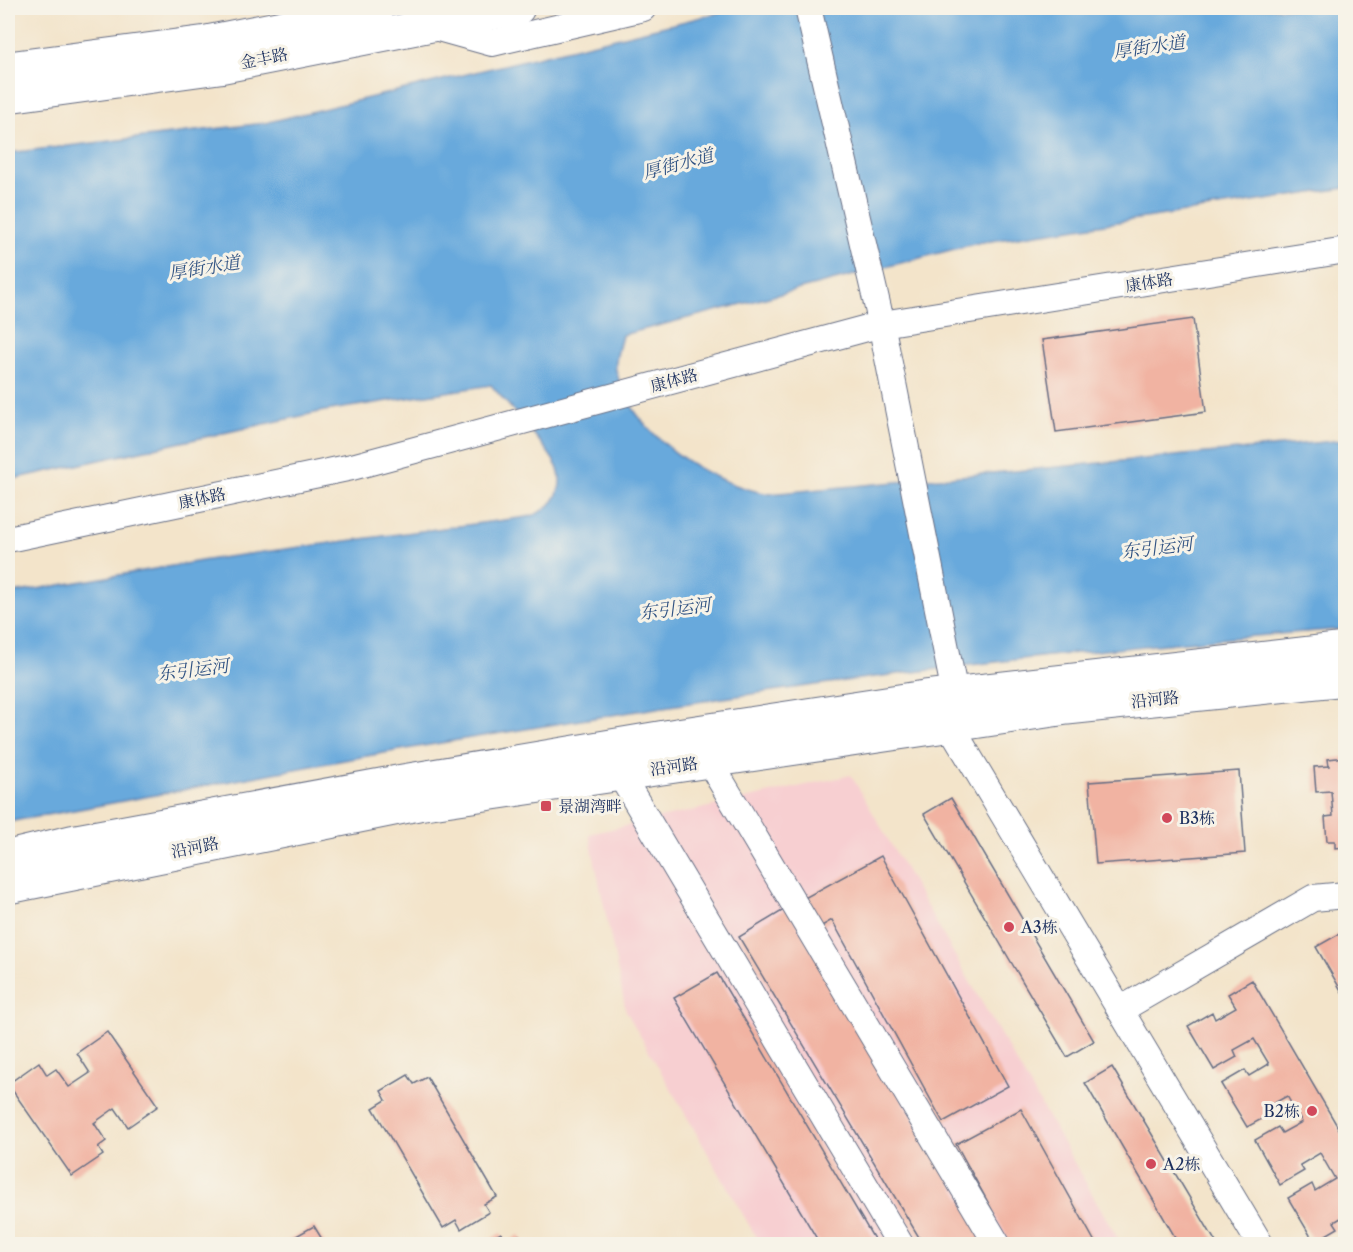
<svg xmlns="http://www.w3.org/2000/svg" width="1353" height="1252" font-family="'Libre Caslon Text','Noto Serif SC',serif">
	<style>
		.built { fill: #f7cfd1 }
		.water { fill: #68a9dc; stroke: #426c9d; stroke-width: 1.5 }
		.building { fill: #f1b3a2 }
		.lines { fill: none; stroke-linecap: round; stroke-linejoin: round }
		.street-casing { stroke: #676e84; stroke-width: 28 }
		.secondary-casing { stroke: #676e84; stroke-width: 35 }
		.street { stroke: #fff; stroke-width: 26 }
		.secondary { stroke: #fff; stroke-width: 33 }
		.poi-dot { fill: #d1495b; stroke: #f7f3e8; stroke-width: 2 }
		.labels { text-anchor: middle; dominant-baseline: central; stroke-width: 6; stroke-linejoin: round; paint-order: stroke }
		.street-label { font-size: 16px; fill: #1b2f5e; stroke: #f7f3e8 }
		.poi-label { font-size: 16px; fill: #1b2f5e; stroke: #f7f3e8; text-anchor: start }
		.water-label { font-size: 18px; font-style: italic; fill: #325484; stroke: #f7f3e8 }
	</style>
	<rect width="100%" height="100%" fill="#f7f3e8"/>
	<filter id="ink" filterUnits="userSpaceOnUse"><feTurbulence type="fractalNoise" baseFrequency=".0167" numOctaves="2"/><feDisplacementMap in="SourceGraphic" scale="12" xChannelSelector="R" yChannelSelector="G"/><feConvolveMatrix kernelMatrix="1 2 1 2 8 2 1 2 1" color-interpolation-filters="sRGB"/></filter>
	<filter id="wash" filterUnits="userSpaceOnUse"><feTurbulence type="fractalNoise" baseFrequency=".008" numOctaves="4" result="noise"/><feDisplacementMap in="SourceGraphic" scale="24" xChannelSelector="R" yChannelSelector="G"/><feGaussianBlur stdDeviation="1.35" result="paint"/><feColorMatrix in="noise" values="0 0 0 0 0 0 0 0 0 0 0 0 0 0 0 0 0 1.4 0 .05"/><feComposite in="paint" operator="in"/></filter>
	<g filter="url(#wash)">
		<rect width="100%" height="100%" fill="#f3e4ca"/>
		<polygon class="built" points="851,775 1121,1244 760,1244 626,1011 589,834"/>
		<path class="water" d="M739,8h606v180l-367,55 -356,92c-2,10 -8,26 -6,35 16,65 92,114 153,124l576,-54v189c-286,20 -572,58 -856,106 -161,26 -321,59 -481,87v-228l211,-36 308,-41c22,-5 39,-24 31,-48 -7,-19 -52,-66 -67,-84l-167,26 -316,69v-327l257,-30z"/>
		<g id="blocks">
			<g class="building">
				<polygon points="1193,319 1206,412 1056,432 1042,340"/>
				<polygon points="1346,757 1346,847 1335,848 1335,841 1327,841 1325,817 1333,816 1331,791 1316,792 1314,767 1329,766 1328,759"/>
				<polygon points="1239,771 1245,853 1096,864 1089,782"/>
				<polygon points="951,798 1094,1041 1067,1057 924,814"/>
				<polygon points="881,856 1008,1086 943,1122 832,920 815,930 799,901"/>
				<polygon points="787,908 988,1244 923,1244 739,937"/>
				<polygon points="1339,934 1343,941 1346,939 1346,990 1342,992 1316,947"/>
				<polygon points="717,973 877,1244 820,1244 674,998"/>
				<polygon points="1252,980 1346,1141 1346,1215 1334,1222 1338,1228 1314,1242 1288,1198 1312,1184 1315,1191 1335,1179 1320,1153 1300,1165 1304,1171 1280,1185 1255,1140 1278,1127 1282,1133 1302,1122 1287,1096 1267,1107 1271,1114 1247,1127 1221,1084 1245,1070 1249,1076 1269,1064 1254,1039 1234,1050 1237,1057 1214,1070 1188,1026 1212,1012 1215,1019 1236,1007 1228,994"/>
				<polygon points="107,1032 158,1106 128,1127 115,1108 94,1123 106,1141 98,1147 103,1155 72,1176 8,1084 39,1062 47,1075 56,1069 69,1087 90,1073 77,1053"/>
				<polygon points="1112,1067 1217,1244 1179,1244 1085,1083"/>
				<polygon points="408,1075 414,1084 427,1077 497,1197 484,1204 489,1212 461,1229 456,1220 443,1228 373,1108 386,1100 381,1091"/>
				<polygon points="1021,1109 1096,1244 1011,1244 956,1144"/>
				<polygon points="314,1226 325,1244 282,1244"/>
				<polygon points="501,1233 506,1243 519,1235 525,1244 482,1244"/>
			</g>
		</g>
	</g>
	<g filter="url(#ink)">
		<use href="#blocks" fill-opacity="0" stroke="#676e84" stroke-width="1.5"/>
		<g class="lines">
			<g class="street-casing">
				<g id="street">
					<polyline points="808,8 878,308 955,694 951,727 1260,1244"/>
					<polyline points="431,26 492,43 643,8"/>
					<polyline points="8,539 352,467 882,324 1346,250"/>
					<polyline points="709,761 997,1244"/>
					<polyline points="620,774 900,1244"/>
					<polyline points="1120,1010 1313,898 1346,895"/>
				</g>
			</g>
			<g class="secondary-casing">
				<g id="secondary">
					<polyline points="8,68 207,42 377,8"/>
					<polyline points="8,96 219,67 518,8"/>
					<polyline points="8,857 71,842 403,781 677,735 925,697 1346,649"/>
					<polyline points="8,887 418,804 1067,708 1346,679"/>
				</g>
			</g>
			<use href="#street" class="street"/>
			<use href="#secondary" class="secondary"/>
		</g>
	</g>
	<g class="poi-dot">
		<rect x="540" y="800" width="12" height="12" rx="3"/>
		<circle cx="1167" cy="818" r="6"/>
		<circle cx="1009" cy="927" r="6"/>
		<circle cx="1312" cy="1111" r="6"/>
		<circle cx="1151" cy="1164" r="6"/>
	</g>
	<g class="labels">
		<g class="street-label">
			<text transform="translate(264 58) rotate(-11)">金丰路</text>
			<text transform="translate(1149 282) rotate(-9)">康体路</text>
			<text transform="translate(674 380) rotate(-15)">康体路</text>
			<text transform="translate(202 498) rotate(-12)">康体路</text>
			<text transform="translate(1155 699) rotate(-6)">沿河路</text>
			<text transform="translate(674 766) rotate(-8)">沿河路</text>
			<text transform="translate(195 847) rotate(-11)">沿河路</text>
		</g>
		<g class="poi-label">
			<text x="558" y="806">景湖湾畔</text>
			<text x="1179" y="818">B3栋</text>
			<text x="1021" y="927">A3栋</text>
			<text x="1300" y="1111" text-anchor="end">B2栋</text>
			<text x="1163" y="1164">A2栋</text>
		</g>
		<g class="water-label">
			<text transform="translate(1149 47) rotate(-8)">厚街水道</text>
			<text transform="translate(678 164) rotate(-15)">厚街水道</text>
			<text transform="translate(204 268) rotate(-9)">厚街水道</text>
			<text transform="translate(1157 548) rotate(-7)">东引运河</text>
			<text transform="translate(675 609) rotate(-7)">东引运河</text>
			<text transform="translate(193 670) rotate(-7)">东引运河</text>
		</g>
	</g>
	<rect width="1353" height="1252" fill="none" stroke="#f7f3e8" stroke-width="30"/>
</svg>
